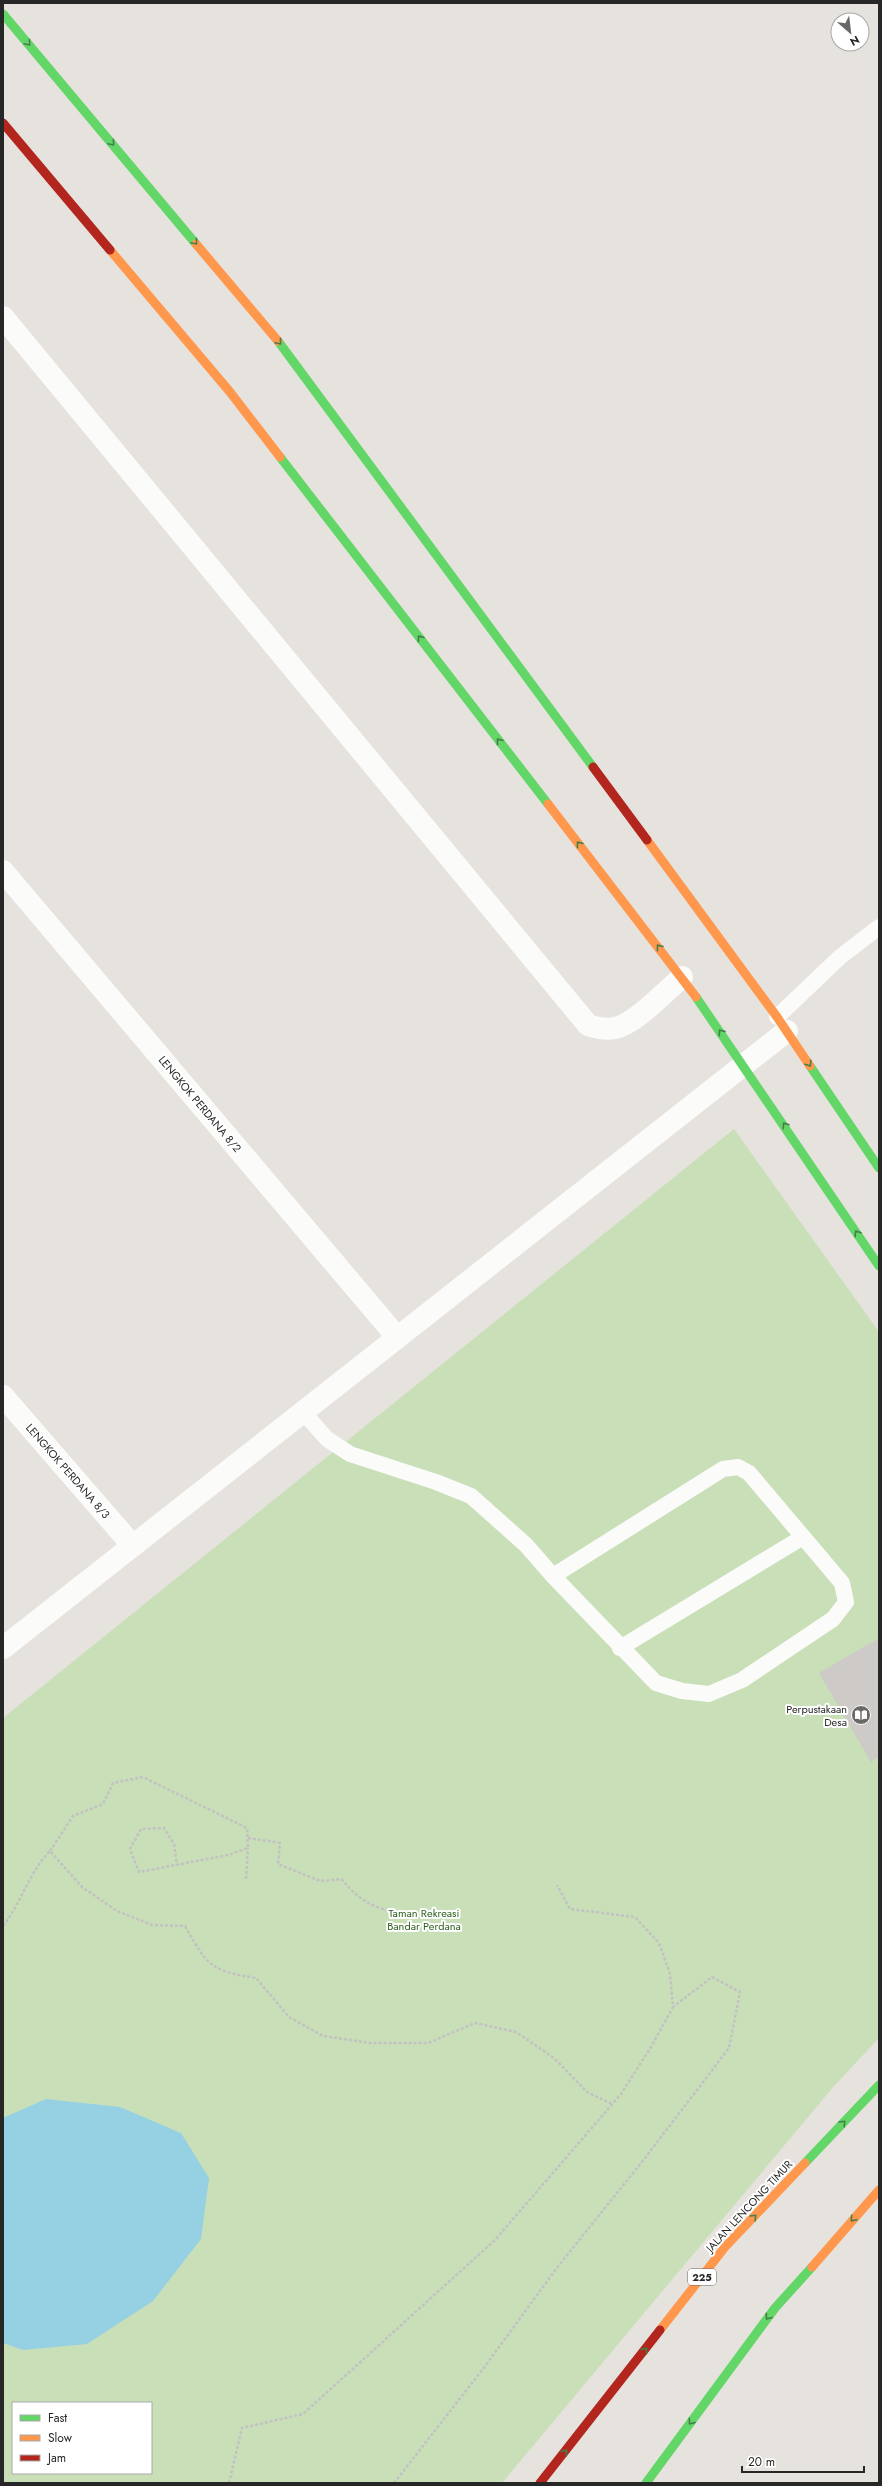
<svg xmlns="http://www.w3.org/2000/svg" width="882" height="2486" font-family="Jost,sans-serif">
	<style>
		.green { fill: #c9dfb8; fill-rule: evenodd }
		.water { fill: #96d0e3 }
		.building { fill: #cdcac7 }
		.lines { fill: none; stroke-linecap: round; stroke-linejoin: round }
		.path { stroke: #c2c2c2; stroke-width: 2.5; stroke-dasharray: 3 2; stroke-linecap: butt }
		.lane { stroke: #fbfbfa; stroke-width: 16 }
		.street { stroke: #fbfbfa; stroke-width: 22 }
		.fast { stroke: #63d668; stroke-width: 9 }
		.slow { stroke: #ff974d; stroke-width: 9 }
		.jam { stroke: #b3261e; stroke-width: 9 }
		.oneway { stroke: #457e48 }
		.labels { text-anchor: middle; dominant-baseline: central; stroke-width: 4; stroke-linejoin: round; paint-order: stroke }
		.shield { fill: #fff; stroke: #686868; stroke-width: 1 }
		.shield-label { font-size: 10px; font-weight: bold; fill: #272727 }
		.street-label { font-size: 11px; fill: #272727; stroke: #fff }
		.poi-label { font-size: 11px; fill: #272727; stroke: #fff; text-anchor: end }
		.park-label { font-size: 11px; fill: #2c5e1e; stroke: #fff }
	</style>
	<rect width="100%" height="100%" fill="#e6e2de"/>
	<path class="green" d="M734,1129l145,203v706l-45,48 -332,397h-499v-765zM13,2403h138v70h-138z"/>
	<polygon class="water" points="46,2099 120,2107 181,2133 209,2178 201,2239 153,2301 87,2344 23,2350 3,2343 3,2118"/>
	<polygon class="building" points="879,1638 879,1757 871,1762 819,1673"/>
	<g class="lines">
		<g class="path">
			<path d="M248,1838l32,5 -2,21 42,17 21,-2c25,28 36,30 71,36"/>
			<polyline points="50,1851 73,1816 103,1804 113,1783 143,1777 247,1828 248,1848 228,1855 139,1872 130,1849 141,1829 164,1828 174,1844 177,1865"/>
			<polyline points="246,1879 248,1848"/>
			<path d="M3,1926c19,-24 26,-54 47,-75l32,36 35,24 35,14 33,1c22,39 25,45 71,52l33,39 34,19 48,7h57l47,-20 41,9 38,26 33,34 25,12"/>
			<polyline points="229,2483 242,2428 303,2414 495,2240 621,2094 651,2047 673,2007 670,1974 659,1943 635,1917 570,1909 557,1885"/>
			<polyline points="394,2483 483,2369 556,2269 645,2158 729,2048 740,1992 712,1977 673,2007"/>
		</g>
		<g class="lane">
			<polyline points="777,1017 840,957 879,927"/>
			<polyline points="303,1412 327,1439 350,1454 436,1482 471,1496 526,1545 553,1576"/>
			<polygon points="738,1467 749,1473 842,1583 846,1602 833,1619 742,1680 709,1694 682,1691 656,1683 553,1576 723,1469"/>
			<polyline points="620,1648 803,1537"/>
		</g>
		<g class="street">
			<path d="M3,317l585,708c9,3 18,5 27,3 20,-4 51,-37 67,-51"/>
			<polyline points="3,871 397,1337"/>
			<polyline points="3,1396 133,1546"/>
			<polyline points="3,1648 787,1031"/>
		</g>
		<g class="fast">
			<polyline points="3,14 196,244"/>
			<polyline points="278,341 593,767"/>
			<polyline points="280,457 548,804"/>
			<polyline points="696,997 879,1266"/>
			<polyline points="810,1066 879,1168"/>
			<polyline points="805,2163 879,2085"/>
			<polyline points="646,2483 775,2308 812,2267"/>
		</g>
		<g class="slow">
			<polyline points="196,244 278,341"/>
			<polyline points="110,250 230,392 280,457"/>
			<polyline points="548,804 696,997"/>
			<polyline points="647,840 777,1017 810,1066"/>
			<polyline points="812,2267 879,2190"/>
			<polyline points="660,2330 725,2247 805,2163"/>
		</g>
		<g class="jam">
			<polyline points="3,123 110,250"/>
			<polyline points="593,767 647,840"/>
			<polyline points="540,2483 660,2330"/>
		</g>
	</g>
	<defs><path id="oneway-chevron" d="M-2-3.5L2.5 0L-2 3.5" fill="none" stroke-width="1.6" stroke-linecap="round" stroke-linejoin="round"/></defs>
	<g class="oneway">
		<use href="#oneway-chevron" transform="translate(28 43) rotate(50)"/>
		<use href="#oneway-chevron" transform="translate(112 143) rotate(50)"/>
		<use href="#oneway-chevron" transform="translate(195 242) rotate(50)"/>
		<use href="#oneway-chevron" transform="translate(279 342) rotate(50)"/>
		<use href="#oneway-chevron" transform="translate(420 638) rotate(-128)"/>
		<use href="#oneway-chevron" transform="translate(499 741) rotate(-128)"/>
		<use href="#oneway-chevron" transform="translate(579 844) rotate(-128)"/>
		<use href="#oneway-chevron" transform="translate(659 947) rotate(-128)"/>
		<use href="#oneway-chevron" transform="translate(721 1032) rotate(-125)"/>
		<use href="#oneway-chevron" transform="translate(809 1064) rotate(56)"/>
		<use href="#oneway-chevron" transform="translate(785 1125) rotate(-124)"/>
		<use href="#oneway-chevron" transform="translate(857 1233) rotate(-124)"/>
		<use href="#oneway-chevron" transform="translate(843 2123) rotate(-46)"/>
		<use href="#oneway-chevron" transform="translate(754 2217) rotate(-46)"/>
		<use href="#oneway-chevron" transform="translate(853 2219) rotate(131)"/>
		<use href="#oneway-chevron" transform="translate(768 2317) rotate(126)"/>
		<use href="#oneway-chevron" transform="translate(645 2350) rotate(-52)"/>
		<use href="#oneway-chevron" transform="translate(691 2422) rotate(126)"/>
		<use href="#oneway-chevron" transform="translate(565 2452) rotate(-52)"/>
	</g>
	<defs>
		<g id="library-disc" transform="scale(1)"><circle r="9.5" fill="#6a6867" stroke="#fff"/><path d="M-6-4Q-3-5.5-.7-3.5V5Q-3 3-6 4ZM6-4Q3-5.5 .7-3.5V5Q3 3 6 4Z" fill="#fff"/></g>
	</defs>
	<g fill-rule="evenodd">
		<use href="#library-disc" x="861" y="1715"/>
	</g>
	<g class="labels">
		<rect class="shield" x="688" y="2269" width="28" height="16" rx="3"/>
		<g class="shield-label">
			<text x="702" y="2277">225</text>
		</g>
		<g class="street-label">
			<text transform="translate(200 1104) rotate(50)">LENGKOK PERDANA 8/2</text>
			<text transform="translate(68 1471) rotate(49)">LENGKOK PERDANA 8/3</text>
			<text transform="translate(749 2206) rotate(-47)">JALAN LENCONG TIMUR</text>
		</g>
		<g class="poi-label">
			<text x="847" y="1709">Perpustakaan<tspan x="847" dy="13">Desa</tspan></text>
		</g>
		<g class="park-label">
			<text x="424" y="1913">Taman Rekreasi<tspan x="424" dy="13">Bandar Perdana</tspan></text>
		</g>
	</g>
	<rect width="882" height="2486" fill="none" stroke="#272727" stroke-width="8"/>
	<rect x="12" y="2402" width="140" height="72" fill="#ffffff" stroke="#a9a9a9"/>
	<rect x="20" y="2415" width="20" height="6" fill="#63d668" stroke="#a9a9a9"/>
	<text x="48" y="2422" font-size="12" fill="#272727">Fast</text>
	<rect x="20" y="2435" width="20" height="6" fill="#ff974d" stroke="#a9a9a9"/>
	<text x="48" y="2442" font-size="12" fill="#272727">Slow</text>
	<rect x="20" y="2455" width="20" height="6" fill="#b3261e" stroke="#a9a9a9"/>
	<text x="48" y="2462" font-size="12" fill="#272727">Jam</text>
	<g transform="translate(850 32) rotate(152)"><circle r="19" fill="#ffffff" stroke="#a9a9a9"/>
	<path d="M0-3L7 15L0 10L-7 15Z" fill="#6a6867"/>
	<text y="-6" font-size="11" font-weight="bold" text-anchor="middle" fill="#272727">N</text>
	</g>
	<path d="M742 2466v6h122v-6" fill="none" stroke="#272727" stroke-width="2"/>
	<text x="748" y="2466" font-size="12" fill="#272727" stroke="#ffffff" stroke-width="3" paint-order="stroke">20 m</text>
</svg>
